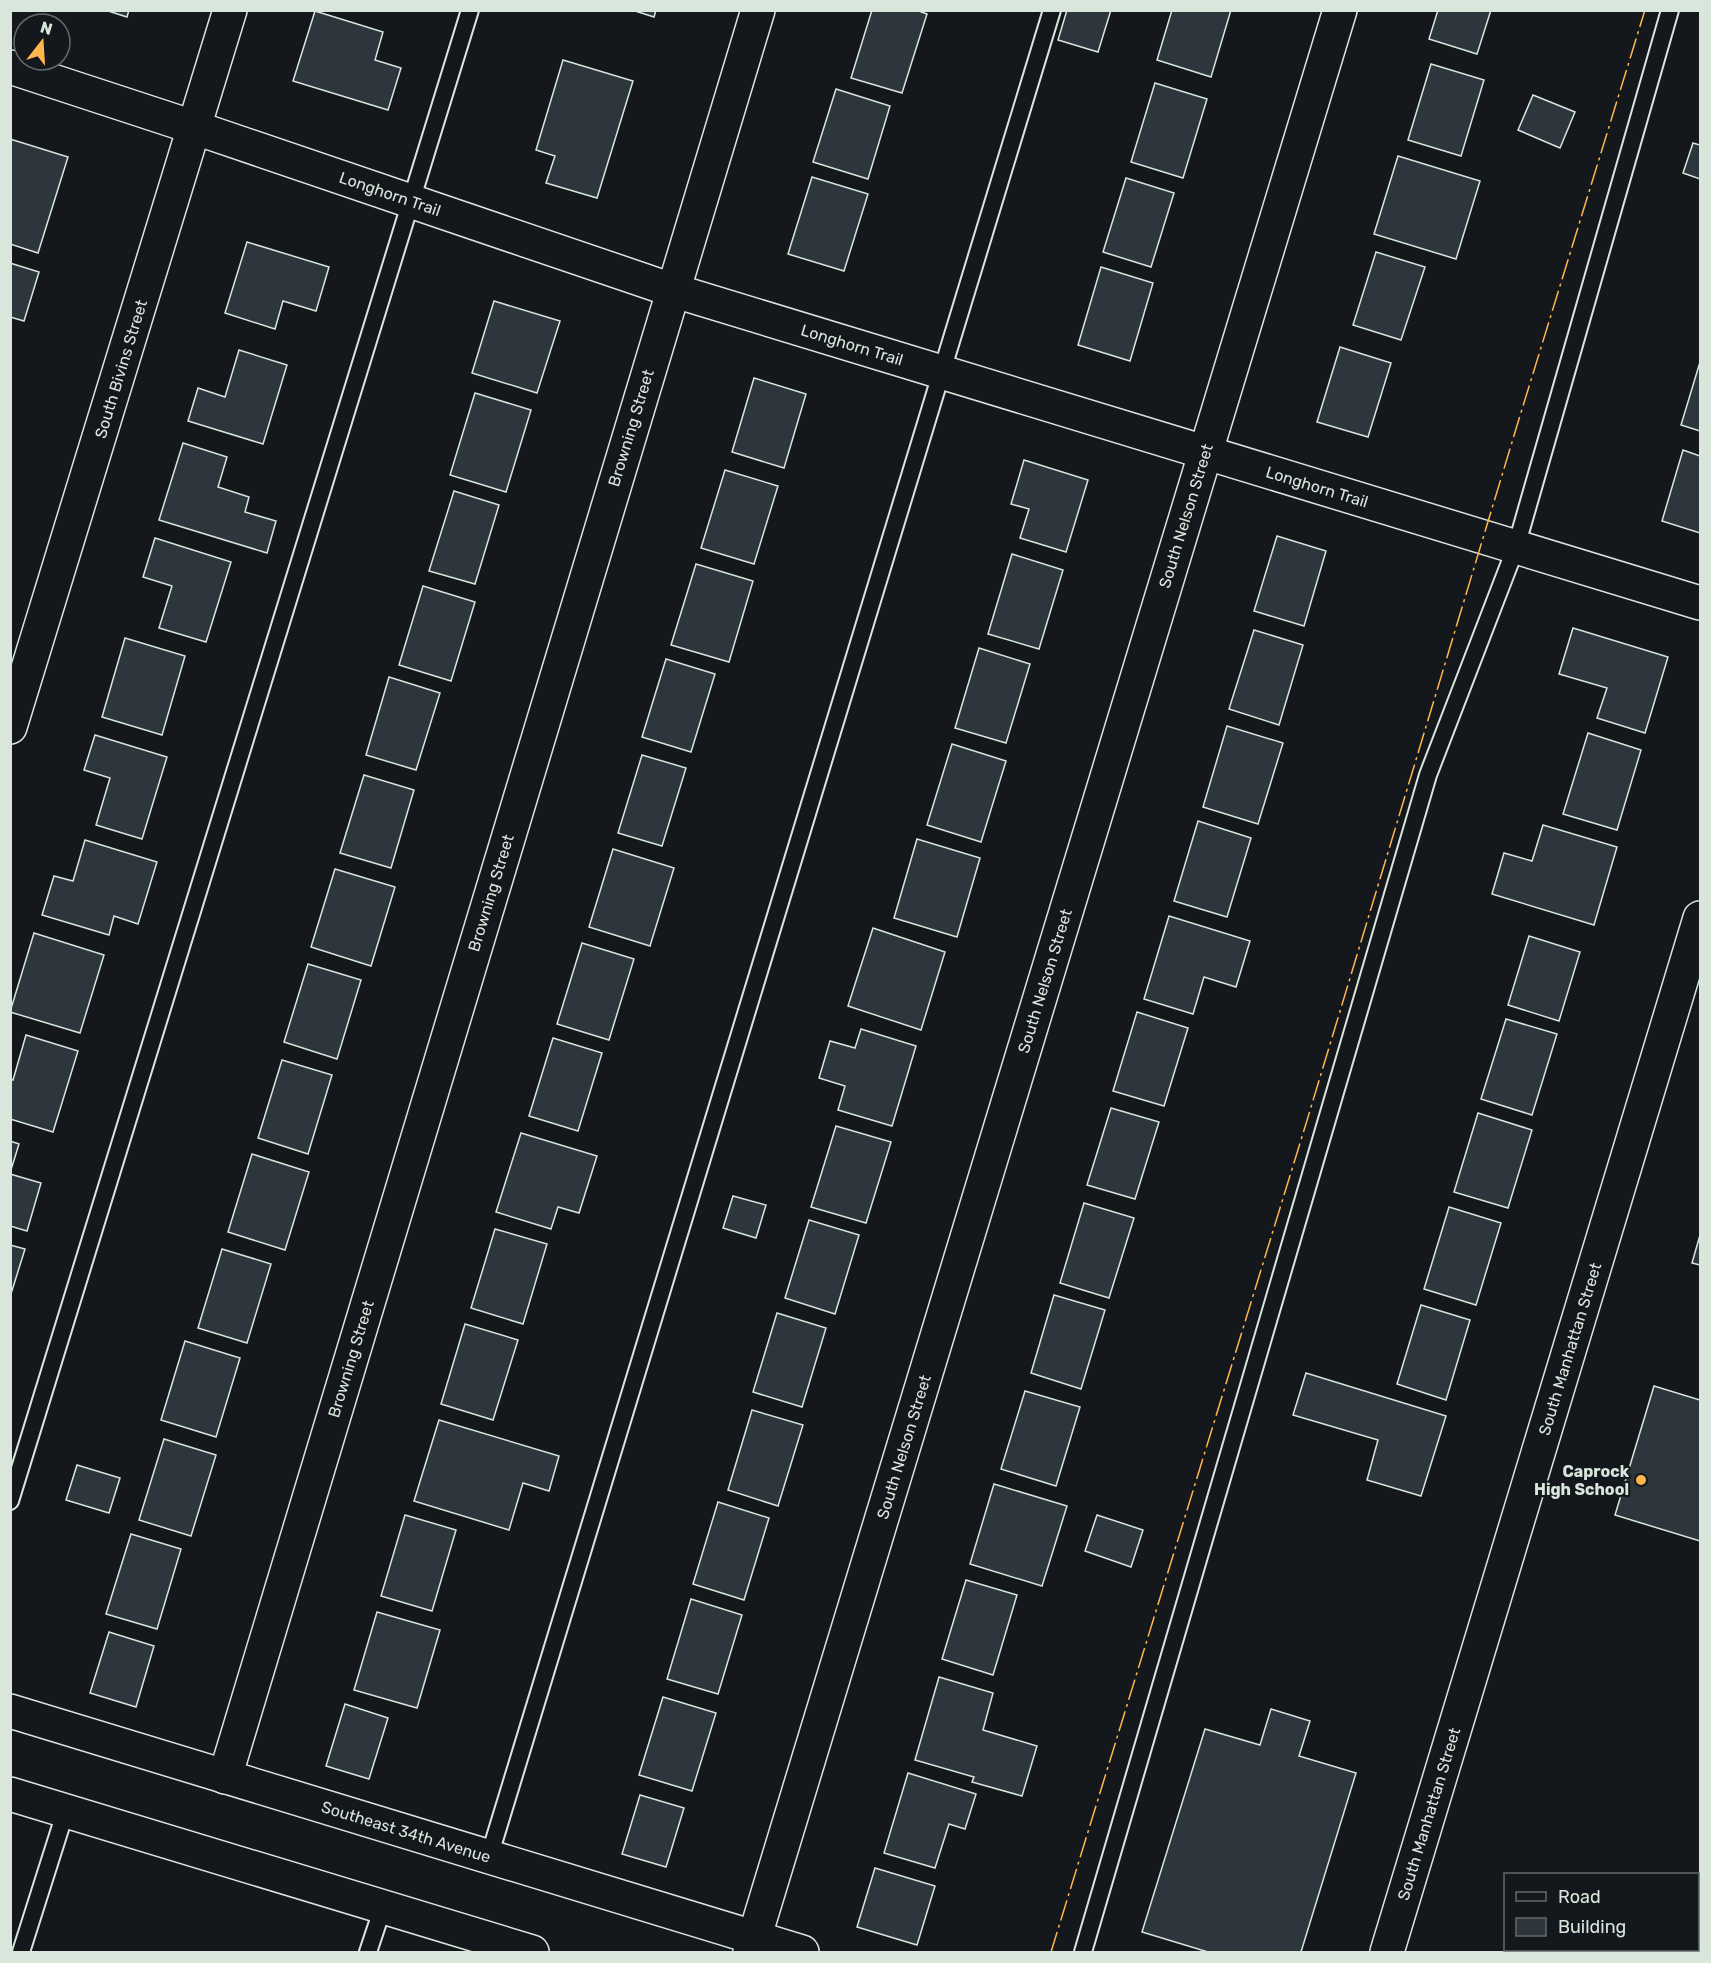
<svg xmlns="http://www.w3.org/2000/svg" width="1711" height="1963" font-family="Rubik,sans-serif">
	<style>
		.building { fill: #2c363c; stroke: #d8e6dc; stroke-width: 1.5 }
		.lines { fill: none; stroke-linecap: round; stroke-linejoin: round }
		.lane-casing { stroke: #d8e6dc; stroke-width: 20 }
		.street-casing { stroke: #d8e6dc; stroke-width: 36 }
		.secondary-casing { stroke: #d8e6dc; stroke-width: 36 }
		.lane { stroke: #14181c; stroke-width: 16 }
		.street { stroke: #14181c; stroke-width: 33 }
		.secondary { stroke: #14181c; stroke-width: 33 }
		.power { stroke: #ffb74d; stroke-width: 1.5; stroke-dasharray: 21 4.5 3 4.5; stroke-linecap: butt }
		.poi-dot { fill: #ffb74d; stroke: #14181c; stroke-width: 2 }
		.labels { text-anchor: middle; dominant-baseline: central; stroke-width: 4.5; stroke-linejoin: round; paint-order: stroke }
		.street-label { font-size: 16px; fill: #d8e6dc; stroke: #14181c }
		.poi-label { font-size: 16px; font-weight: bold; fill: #d8e6dc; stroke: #14181c; text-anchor: end }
	</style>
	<rect width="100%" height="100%" fill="#14181c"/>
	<g class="building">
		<polygon points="105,10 129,10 127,17"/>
		<polygon points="632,10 656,10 654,17"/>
		<polygon points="872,10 916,10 927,14 902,93 851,78"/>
		<polygon points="1067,10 1111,10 1098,52 1058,40"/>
		<polygon points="1172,10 1231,10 1211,77 1157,60"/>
		<polygon points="1438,10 1491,10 1477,54 1429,39"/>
		<polygon points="315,11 383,32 375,60 401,68 388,110 293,81"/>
		<polygon points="563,60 633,81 597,198 546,183 555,156 536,150"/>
		<polygon points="1431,64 1484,80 1461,156 1408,140"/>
		<polygon points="1155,83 1207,99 1183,178 1131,162"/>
		<polygon points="836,89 890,106 868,179 813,162"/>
		<polygon points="1533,95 1575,112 1560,148 1518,130"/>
		<polygon points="10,139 68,157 38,253 10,244"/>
		<polygon points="1693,143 1700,145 1700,179 1683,173"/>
		<polygon points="1398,156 1480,181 1456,259 1374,234"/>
		<polygon points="812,177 868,194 844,271 788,254"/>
		<polygon points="1126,178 1174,193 1151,267 1103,252"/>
		<polygon points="247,242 329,267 316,311 283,301 275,329 225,313"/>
		<polygon points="1376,252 1425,267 1401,340 1353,325"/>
		<polygon points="10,263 39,272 24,321 10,317"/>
		<polygon points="1101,267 1153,283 1130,361 1078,345"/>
		<polygon points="494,301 560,321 537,393 472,373"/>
		<polygon points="1340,347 1391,363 1368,437 1317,422"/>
		<polygon points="239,350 287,365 263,444 188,421 198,388 225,397"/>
		<polygon points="1700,362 1700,431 1681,425"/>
		<polygon points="754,378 806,394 784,468 732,452"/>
		<polygon points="475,393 531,410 506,492 450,475"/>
		<polygon points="183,443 227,457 218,487 249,497 245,512 276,521 267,553 159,520"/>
		<polygon points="1683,450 1700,456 1700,533 1662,521"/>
		<polygon points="1024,460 1088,480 1066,552 1020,538 1029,509 1011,504"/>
		<polygon points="725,470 778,486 754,564 701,548"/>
		<polygon points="454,491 499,505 475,584 429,571"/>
		<polygon points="1277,536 1326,551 1304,626 1254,611"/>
		<polygon points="155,538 231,562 206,642 159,628 172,586 143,577"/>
		<polygon points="1012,554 1063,570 1039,649 988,634"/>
		<polygon points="696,564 753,581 729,662 671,645"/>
		<polygon points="423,586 475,602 451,681 399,665"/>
		<polygon points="1573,628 1668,657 1645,733 1597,718 1607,688 1559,674"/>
		<polygon points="1254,630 1303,645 1279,725 1229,709"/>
		<polygon points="125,638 185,656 162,735 102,717"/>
		<polygon points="979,648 1030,664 1006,743 955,728"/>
		<polygon points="666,659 715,674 691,752 642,737"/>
		<polygon points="389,677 440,693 416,770 366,755"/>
		<polygon points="1227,726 1283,743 1258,824 1203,807"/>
		<polygon points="1588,733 1641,750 1617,830 1563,814"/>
		<polygon points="95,735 167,757 142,839 96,825 110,778 84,770"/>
		<polygon points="952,744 1006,761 981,842 927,825"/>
		<polygon points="642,755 686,768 662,846 618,833"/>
		<polygon points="364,775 414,790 391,868 340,853"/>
		<polygon points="1198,821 1251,838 1227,917 1174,901"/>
		<polygon points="1543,825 1617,847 1594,925 1492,894 1504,853 1532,861"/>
		<polygon points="917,839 980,858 957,937 894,918"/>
		<polygon points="85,840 157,862 138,924 114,916 109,935 42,915 54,876 73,881"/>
		<polygon points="613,849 674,868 650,946 589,927"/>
		<polygon points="335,869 395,887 371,966 311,947"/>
		<polygon points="1169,916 1250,941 1236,987 1204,977 1193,1014 1144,999"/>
		<polygon points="873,928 945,952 921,1030 848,1006"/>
		<polygon points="34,933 104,955 80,1033 10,1012"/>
		<polygon points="1529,936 1580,952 1559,1021 1508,1005"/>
		<polygon points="582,943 634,959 609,1040 557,1024"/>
		<polygon points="308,964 361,980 337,1059 284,1042"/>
		<polygon points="1137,1012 1188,1028 1164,1106 1113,1091"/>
		<polygon points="1506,1019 1557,1034 1532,1115 1481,1099"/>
		<polygon points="861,1029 916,1046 892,1126 838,1110 845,1086 819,1078 830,1041 855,1048"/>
		<polygon points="26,1035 78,1051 53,1132 10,1119 10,1079 13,1080"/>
		<polygon points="553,1038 602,1053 578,1131 529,1116"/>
		<polygon points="282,1060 332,1075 308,1154 258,1138"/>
		<polygon points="1111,1108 1159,1122 1135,1199 1087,1185"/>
		<polygon points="1478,1113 1532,1130 1508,1208 1454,1192"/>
		<polygon points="836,1126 891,1142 866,1223 811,1207"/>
		<polygon points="521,1133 597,1156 579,1213 558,1207 551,1229 496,1212"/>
		<polygon points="10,1141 19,1144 10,1173"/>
		<polygon points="252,1154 309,1172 285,1250 228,1232"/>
		<polygon points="10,1174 41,1183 27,1231 10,1226"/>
		<polygon points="733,1196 766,1205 756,1238 723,1228"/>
		<polygon points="1084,1203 1134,1218 1109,1298 1060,1283"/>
		<polygon points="1449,1207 1501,1223 1476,1305 1424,1289"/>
		<polygon points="809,1220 859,1235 835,1314 785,1298"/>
		<polygon points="495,1229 547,1244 523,1324 471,1308"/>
		<polygon points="1700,1235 1700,1265 1692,1263"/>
		<polygon points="10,1245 25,1249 10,1297"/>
		<polygon points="222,1249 271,1264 247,1343 198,1328"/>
		<polygon points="1054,1295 1105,1310 1081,1389 1031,1373"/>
		<polygon points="1421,1305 1470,1320 1446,1400 1397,1384"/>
		<polygon points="777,1313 826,1328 802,1407 753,1392"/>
		<polygon points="465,1324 518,1340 493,1420 441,1404"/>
		<polygon points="185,1341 240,1358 216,1437 161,1420"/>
		<polygon points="1306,1373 1446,1416 1421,1496 1367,1480 1378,1440 1293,1415"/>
		<polygon points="1654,1386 1700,1400 1700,1541 1615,1515"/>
		<polygon points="1025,1391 1080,1407 1056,1486 1001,1469"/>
		<polygon points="752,1410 803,1425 778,1506 728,1490"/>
		<polygon points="439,1420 559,1456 549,1491 523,1483 509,1530 414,1501"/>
		<polygon points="164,1439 216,1455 191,1536 139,1520"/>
		<polygon points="77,1465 120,1478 109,1513 66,1500"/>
		<polygon points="994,1484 1067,1506 1042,1586 970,1564"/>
		<polygon points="718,1502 769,1518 744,1600 693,1584"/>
		<polygon points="405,1515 456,1530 432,1611 381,1596"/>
		<polygon points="1097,1515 1143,1530 1131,1567 1085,1551"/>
		<polygon points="131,1534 181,1549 157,1629 106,1614"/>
		<polygon points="966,1580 1017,1595 993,1675 942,1659"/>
		<polygon points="691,1599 742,1615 718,1694 667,1679"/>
		<polygon points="377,1612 440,1630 417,1708 354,1690"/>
		<polygon points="109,1632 154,1646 136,1707 90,1693"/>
		<polygon points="939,1677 993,1693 983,1730 1037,1746 1022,1796 972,1782 974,1777 915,1760"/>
		<polygon points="663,1697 716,1713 692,1791 639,1775"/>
		<polygon points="345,1704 388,1718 369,1779 326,1766"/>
		<polygon points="1271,1709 1310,1721 1299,1756 1356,1773 1301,1952 1208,1952 1142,1932 1205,1729 1260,1745"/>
		<polygon points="908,1773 976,1794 965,1829 949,1824 935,1868 884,1853"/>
		<polygon points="640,1795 684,1808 666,1867 622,1854"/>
		<polygon points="875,1868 935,1886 917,1945 857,1927"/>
		<polygon points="1700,1872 1700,1952 1676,1952 1677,1950 1698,1950 1698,1882"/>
	</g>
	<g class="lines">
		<g class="lane-casing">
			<g id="lane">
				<polyline points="10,1501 470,10"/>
				<polyline points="489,1857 1052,10"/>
				<polyline points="21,1952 66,1810"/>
				<polyline points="368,1952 383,1907"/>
				<polyline points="1083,1952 1428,775 1516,547 1670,10"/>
			</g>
		</g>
		<g class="street-casing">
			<g id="street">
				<polyline points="10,727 230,10"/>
				<polyline points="10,1711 802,1952"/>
				<polyline points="225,1777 758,10"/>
				<polyline points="1387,1952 1700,918"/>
			</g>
		</g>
		<g class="secondary-casing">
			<g id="secondary">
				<polyline points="10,67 196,128 672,290 1700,603"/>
				<polyline points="10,1794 532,1952"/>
				<polyline points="750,1952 1340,10"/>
			</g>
		</g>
		<use href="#lane" class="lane"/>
		<use href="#street" class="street"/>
		<use href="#secondary" class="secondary"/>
		<polyline class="power" points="1051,1952 1305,1127 1519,419 1645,10"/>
	</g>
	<circle class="poi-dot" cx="1641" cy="1480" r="6"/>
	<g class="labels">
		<g class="street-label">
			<text transform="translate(390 194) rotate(19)">Longhorn Trail</text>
			<text transform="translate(852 345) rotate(17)">Longhorn Trail</text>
			<text transform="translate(121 369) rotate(-73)">South Bivins Street</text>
			<text transform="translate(631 428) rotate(-73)">Browning Street</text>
			<text transform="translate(1317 487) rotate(17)">Longhorn Trail</text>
			<text transform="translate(1186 516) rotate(-73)">South Nelson Street</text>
			<text transform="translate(491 893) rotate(-73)">Browning Street</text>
			<text transform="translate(1045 981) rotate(-73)">South Nelson Street</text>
			<text transform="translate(1570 1349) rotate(-73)">South Manhattan Street</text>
			<text transform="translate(351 1359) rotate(-73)">Browning Street</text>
			<text transform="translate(904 1447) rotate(-73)">South Nelson Street</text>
			<text transform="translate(1429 1814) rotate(-73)">South Manhattan Street</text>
			<text transform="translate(406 1832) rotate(17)">Southeast 34th Avenue</text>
		</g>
		<g class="poi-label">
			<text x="1629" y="1471">Caprock<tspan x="1629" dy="18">High School</tspan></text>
		</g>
	</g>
	<rect width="1711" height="1963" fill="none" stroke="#d8e6dc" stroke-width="24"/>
	<rect x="1504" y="1873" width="195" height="78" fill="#14181c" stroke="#626a69" stroke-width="1.5"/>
	<rect x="1516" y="1892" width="30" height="9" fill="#14181c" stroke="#626a69" stroke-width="1.5"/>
	<text x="1558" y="1903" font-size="18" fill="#d8e6dc">Road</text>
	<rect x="1516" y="1918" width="30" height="18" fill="#2c363c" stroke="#626a69" stroke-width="1.5"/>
	<text x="1558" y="1933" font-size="18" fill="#d8e6dc">Building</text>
	<g transform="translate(42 42) rotate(17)"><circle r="28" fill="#14181c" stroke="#626a69" stroke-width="1.5"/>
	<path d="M0-4.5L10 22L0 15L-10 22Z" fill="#ffb74d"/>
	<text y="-9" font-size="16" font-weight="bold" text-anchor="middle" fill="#d8e6dc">N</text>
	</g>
</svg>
